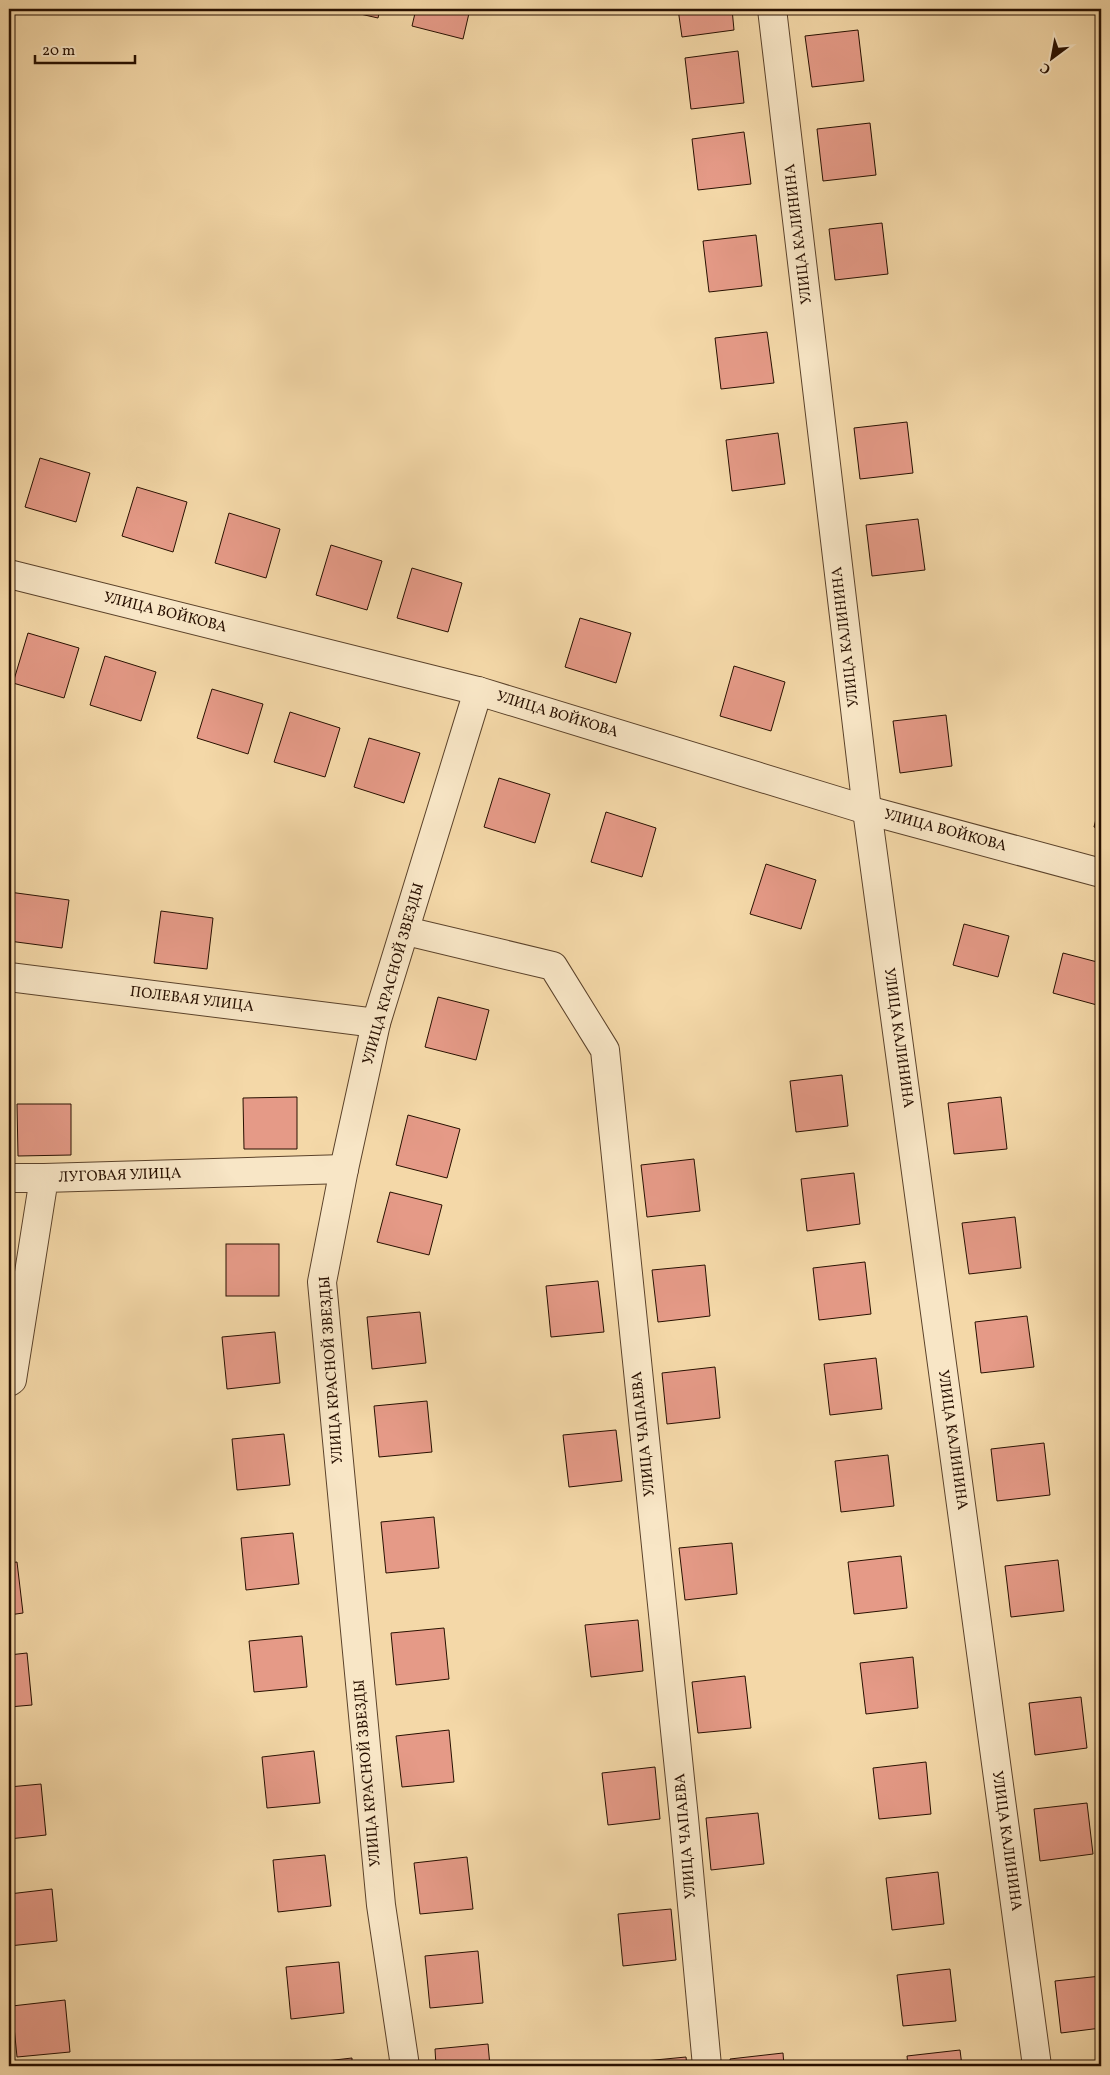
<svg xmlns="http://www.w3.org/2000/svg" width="1110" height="2075" font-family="Vollkorn,serif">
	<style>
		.building { fill: #e59a87; stroke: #281000 }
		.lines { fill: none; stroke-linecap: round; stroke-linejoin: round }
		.minor-casing { stroke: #5b422a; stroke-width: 30 }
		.minor { stroke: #f8e6c6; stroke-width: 28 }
		.labels { text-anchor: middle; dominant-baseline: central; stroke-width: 4.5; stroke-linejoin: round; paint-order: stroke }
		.street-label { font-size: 15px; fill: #281000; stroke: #f8e6c6 }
	</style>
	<rect width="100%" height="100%" fill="#f4d8a8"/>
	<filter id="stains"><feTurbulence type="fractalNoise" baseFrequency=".004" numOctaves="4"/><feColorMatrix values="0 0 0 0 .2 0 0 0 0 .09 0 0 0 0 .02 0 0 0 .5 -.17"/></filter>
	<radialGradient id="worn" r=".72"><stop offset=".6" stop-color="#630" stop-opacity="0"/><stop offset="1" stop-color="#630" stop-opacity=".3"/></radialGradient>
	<g class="building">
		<polygon points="338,9 380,9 378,18"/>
		<polygon points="416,9 470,9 463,39 412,26"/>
		<polygon points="678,9 732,9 734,30 682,37"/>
		<polygon points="858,30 864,81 812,87 805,36"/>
		<polygon points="738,51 744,103 691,109 685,58"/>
		<polygon points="870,123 876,175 823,181 817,129"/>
		<polygon points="744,132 751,184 698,190 692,139"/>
		<polygon points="882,223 888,274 835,280 829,229"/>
		<polygon points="756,235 762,286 709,292 703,241"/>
		<polygon points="767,332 774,383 721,389 715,338"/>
		<polygon points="907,422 913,473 860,479 854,428"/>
		<polygon points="778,433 785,484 732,491 726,440"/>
		<polygon points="40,458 90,473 76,522 25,507"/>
		<polygon points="137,487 187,502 173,552 122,536"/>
		<polygon points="229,513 280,529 266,578 215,563"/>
		<polygon points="918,519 925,570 872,576 866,525"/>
		<polygon points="331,545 382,561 367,610 316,595"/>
		<polygon points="412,568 462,583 448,632 397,618"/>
		<polygon points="580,618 631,633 616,683 565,667"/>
		<polygon points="28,633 79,648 64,698 13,683"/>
		<polygon points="105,656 156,672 141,721 90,705"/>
		<polygon points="734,666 785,682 771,731 720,716"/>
		<polygon points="212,689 263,704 248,754 197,738"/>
		<polygon points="290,712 340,728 325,777 274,762"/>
		<polygon points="946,715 952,766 900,773 893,721"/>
		<polygon points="369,738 420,753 404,803 354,787"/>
		<polygon points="499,778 550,794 535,843 484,827"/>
		<polygon points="1101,799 1101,829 1094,827"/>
		<polygon points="606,812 656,828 642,877 591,862"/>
		<polygon points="766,864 816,880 801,929 750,914"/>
		<polygon points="9,892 69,900 62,948 9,941"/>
		<polygon points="161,911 213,918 207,969 154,963"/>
		<polygon points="964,924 1009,936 998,977 953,965"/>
		<polygon points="1063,953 1101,963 1101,991 1097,1005 1053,993"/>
		<polygon points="438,997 489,1010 476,1060 425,1047"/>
		<polygon points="842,1075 848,1126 796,1132 790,1081"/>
		<polygon points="297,1097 297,1149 244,1149 243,1098"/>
		<polygon points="1001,1097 1007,1149 954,1154 948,1103"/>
		<polygon points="17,1104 71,1104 71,1155 18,1156"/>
		<polygon points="408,1115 460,1129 447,1178 396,1165"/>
		<polygon points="694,1159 700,1211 647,1217 641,1165"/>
		<polygon points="854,1173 860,1224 807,1231 801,1179"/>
		<polygon points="390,1192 442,1205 429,1255 377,1242"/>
		<polygon points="1015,1217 1021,1268 969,1274 962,1223"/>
		<rect x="226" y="1244" width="53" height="52"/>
		<polygon points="865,1262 871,1314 819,1320 813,1268"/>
		<polygon points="705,1265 710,1316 658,1322 652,1270"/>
		<polygon points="598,1281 604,1332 551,1337 546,1286"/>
		<polygon points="420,1312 426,1363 372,1369 367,1317"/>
		<polygon points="1027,1316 1034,1367 981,1373 975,1322"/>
		<polygon points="275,1332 280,1383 227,1389 222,1337"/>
		<polygon points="876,1358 882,1409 830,1415 824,1364"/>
		<polygon points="715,1367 720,1418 667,1424 662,1373"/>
		<polygon points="427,1401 432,1452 379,1457 374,1406"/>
		<polygon points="616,1430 622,1481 569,1487 563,1435"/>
		<polygon points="284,1434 290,1485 237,1490 232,1439"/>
		<polygon points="1044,1443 1050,1495 997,1501 991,1449"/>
		<polygon points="888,1455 894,1506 841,1512 835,1461"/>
		<polygon points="9,1484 12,1520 9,1520"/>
		<polygon points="434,1517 439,1568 386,1573 381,1522"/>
		<polygon points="293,1533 299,1584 246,1590 241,1538"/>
		<polygon points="732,1543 737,1594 685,1600 679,1548"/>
		<polygon points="901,1556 907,1608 854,1614 848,1562"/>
		<polygon points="1058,1560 1064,1611 1011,1617 1005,1566"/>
		<polygon points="17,1562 23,1613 9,1615 9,1563"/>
		<polygon points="638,1620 643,1671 591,1677 585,1625"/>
		<polygon points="444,1628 449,1679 396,1685 391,1633"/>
		<polygon points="302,1636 307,1687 254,1692 249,1641"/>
		<polygon points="27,1653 32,1705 9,1707 9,1655"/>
		<polygon points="913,1657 918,1708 866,1714 860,1663"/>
		<polygon points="745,1676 751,1728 698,1733 692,1682"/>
		<polygon points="1081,1697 1087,1748 1035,1755 1029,1703"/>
		<polygon points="449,1730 454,1782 402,1787 396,1736"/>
		<polygon points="314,1751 320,1803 267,1808 262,1757"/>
		<polygon points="926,1762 931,1814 879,1819 873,1768"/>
		<polygon points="655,1767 660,1819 608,1825 602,1773"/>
		<polygon points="41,1784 46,1835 9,1839 9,1787"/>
		<polygon points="1087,1803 1093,1854 1040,1861 1034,1809"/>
		<polygon points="758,1813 764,1864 711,1870 706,1818"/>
		<polygon points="325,1855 331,1906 278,1912 273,1860"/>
		<polygon points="467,1857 473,1909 420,1914 414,1863"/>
		<polygon points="938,1872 944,1924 892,1930 886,1878"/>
		<polygon points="52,1889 57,1941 9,1946 9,1894"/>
		<polygon points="671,1909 676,1960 623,1966 618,1914"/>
		<polygon points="478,1951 483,2003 430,2008 425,1956"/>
		<polygon points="339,1962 344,2013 291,2019 286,1967"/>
		<polygon points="950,1969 956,2021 903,2026 897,1975"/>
		<polygon points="1101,1976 1101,2028 1061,2033 1055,1981"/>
		<polygon points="65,2000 70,2052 17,2057 12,2006"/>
		<polygon points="488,2044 490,2066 436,2066 435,2049"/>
		<polygon points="960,2050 962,2066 908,2066 907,2056"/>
		<polygon points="783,2053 784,2066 731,2066 730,2059"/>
		<polygon points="686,2057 687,2066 634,2066 634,2062"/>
		<polygon points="352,2058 352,2066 299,2066 299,2064"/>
	</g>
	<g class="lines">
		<g class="minor-casing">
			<g id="minor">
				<polyline points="772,9 867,810 1037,2066"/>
				<polyline points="9,574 478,691 867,810 1101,873"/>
				<polyline points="406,931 553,966 605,1050 684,1818 707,2066"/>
				<polyline points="9,977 376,1023"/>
				<polyline points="9,1178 44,1178"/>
				<polyline points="9,1382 12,1380 44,1178 344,1169"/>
				<polyline points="405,2066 381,1905 322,1282 344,1169 376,1023 478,691"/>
			</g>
		</g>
		<use href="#minor" class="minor"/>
	</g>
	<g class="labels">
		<g class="street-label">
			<text transform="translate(799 234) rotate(-97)">УЛИЦА КАЛИНИНА</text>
			<text transform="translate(165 613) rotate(14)">УЛИЦА ВОЙКОВА</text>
			<text transform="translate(846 637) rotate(-97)">УЛИЦА КАЛИНИНА</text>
			<text transform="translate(557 715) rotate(17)">УЛИЦА ВОЙКОВА</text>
			<text transform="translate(945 831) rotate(15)">УЛИЦА ВОЙКОВА</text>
			<text transform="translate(394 974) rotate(-74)">УЛИЦА КРАСНОЙ ЗВЕЗДЫ</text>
			<text transform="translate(192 1000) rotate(7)">ПОЛЕВАЯ УЛИЦА</text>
			<text transform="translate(898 1038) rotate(82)">УЛИЦА КАЛИНИНА</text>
			<text transform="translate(120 1176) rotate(-2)">ЛУГОВАЯ УЛИЦА</text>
			<text transform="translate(332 1370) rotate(-94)">УЛИЦА КРАСНОЙ ЗВЕЗДЫ</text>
			<text transform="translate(644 1434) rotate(-96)">УЛИЦА ЧАПАЕВА</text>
			<text transform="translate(952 1440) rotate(82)">УЛИЦА КАЛИНИНА</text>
			<text transform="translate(368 1773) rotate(-95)">УЛИЦА КРАСНОЙ ЗВЕЗДЫ</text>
			<text transform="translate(686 1836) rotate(-95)">УЛИЦА ЧАПАЕВА</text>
			<text transform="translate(1006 1841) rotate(82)">УЛИЦА КАЛИНИНА</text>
		</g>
	</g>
	<rect width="1110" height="2075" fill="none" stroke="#f4d8a8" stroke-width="30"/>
	<rect x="10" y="10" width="1090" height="2055" fill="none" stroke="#281000" stroke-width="2.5"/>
	<rect x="15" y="15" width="1080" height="2045" fill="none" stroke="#281000"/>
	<g transform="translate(1052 58) rotate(212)" stroke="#f8e6c6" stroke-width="4" paint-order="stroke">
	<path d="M0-4L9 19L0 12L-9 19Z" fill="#281000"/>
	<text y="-8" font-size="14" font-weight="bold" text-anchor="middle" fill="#281000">С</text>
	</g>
	<path d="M35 55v8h100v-8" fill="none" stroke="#281000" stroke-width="2.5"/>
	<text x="42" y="55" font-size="15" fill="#281000" stroke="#f8e6c6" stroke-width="4" paint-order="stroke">20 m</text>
	<rect width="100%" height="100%" filter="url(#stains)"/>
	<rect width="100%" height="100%" fill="url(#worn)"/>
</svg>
